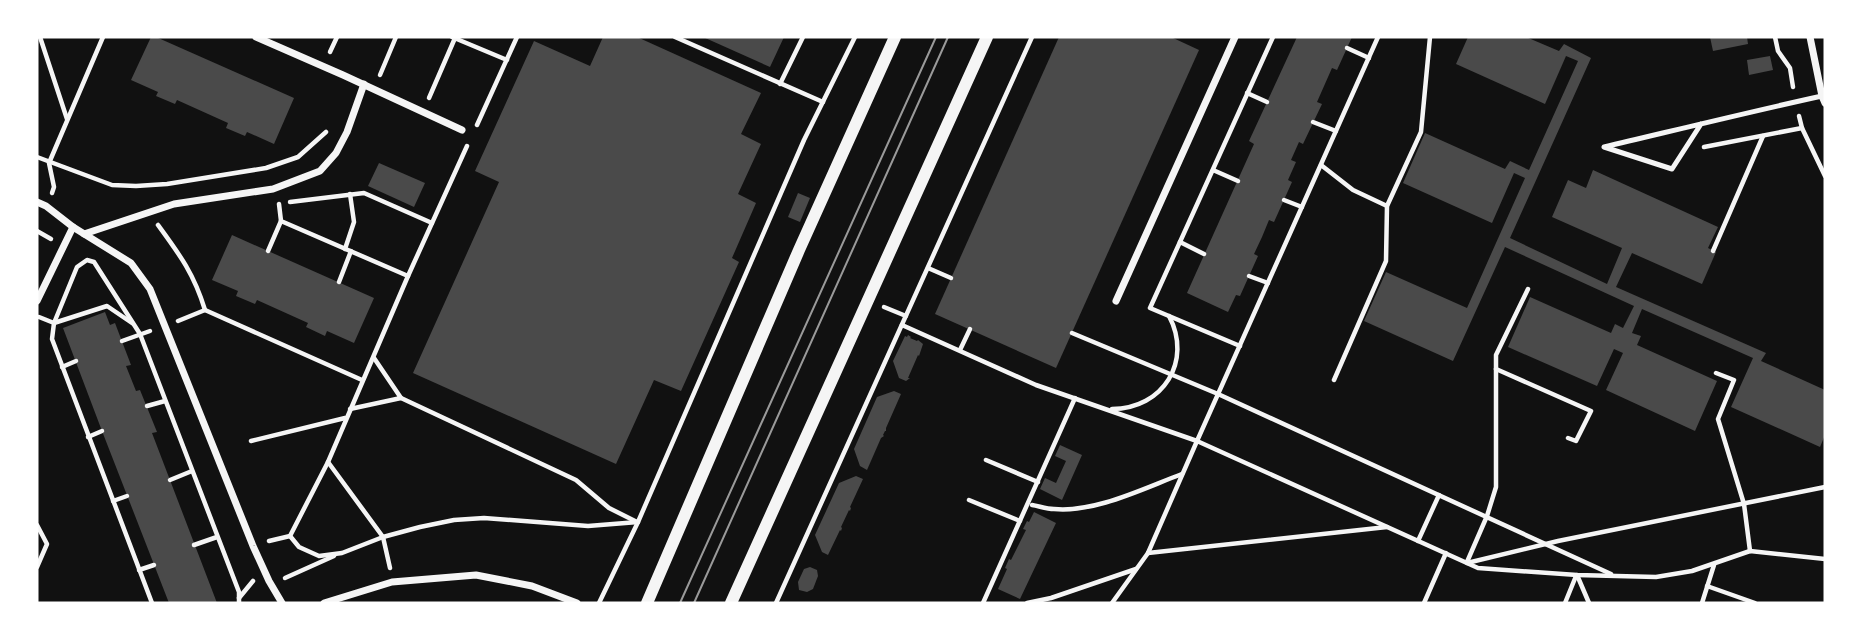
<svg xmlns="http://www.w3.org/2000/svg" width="1862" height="640" font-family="'IBM Plex Serif',serif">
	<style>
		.building { fill: #4a4a4a }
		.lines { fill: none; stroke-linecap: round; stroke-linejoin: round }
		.path { stroke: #f5f5f5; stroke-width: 4.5 }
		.service { stroke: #f5f5f5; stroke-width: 5 }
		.minor { stroke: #f5f5f5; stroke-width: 7 }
		.tertiary { stroke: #f5f5f5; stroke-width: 12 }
		.tram { stroke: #9a9a9a; stroke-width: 2 }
	</style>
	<rect width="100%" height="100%" fill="#111"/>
	<g class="building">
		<polygon points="151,37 156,37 294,98 274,144 247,132 245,136 226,128 228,123 177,100 175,104 156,96 158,92 131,80"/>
		<polygon points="603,37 637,37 761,93 741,134 761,144 738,194 756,203 732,258 739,262 681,391 654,380 616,464 413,373 499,182 475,171 534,41 590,66"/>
		<polygon points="703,37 784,37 770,67"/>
		<polygon points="1059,37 1171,37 1199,50 1056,368 935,314"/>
		<polygon points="1297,37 1352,37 1337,70 1332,68 1317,102 1322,104 1303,144 1299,142 1291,160 1296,162 1288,180 1292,182 1274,222 1269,220 1262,237 1254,254 1258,256 1240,296 1236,295 1228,312 1187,293 1254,144 1249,141"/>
		<polygon points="1468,37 1526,37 1559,51 1564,44 1591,58 1510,238 1607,284 1622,248 1552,217 1568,180 1586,188 1593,170 1718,227 1708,248 1716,252 1702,284 1632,253 1616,287 1766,353 1761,361 1825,390 1825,435 1820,447 1731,407 1753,358 1642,309 1632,333 1641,336 1637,345 1717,381 1695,431 1606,390 1623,353 1614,349 1597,386 1508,347 1530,297 1611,333 1615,324 1623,328 1634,306 1505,247 1453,361 1364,321 1386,272 1467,308 1525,178 1514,173 1492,223 1403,183 1425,133 1505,169 1510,161 1529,170 1578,61 1566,56 1545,104 1456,64"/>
		<polygon points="1710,37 1747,37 1748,44 1713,51"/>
		<polygon points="1770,56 1773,70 1749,75 1747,60"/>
		<polygon points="379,163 425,183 414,207 368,186"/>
		<polygon points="798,193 810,198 800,222 788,217"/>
		<polygon points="232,235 374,298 354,343 327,331 325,336 306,327 308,323 257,300 255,304 236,296 238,291 212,280"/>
		<polygon points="105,312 110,325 115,323 131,365 126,366 136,391 140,390 157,432 152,433 217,603 169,603 102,431 63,328"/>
		<polygon points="908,335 911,337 910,338 917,341 918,340 923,344 919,356 918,355 908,378 910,378 906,381 899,378 893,361 905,336 907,337"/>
		<polygon points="894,391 901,394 886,428 886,431 885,431 883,435 884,436 881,438 867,470 860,466 854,449 877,397"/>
		<polygon points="1060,445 1082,455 1062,500 1040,489 1045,478 1056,483 1066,461 1055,456"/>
		<polygon points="856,476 863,479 850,507 851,508 850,511 849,510 841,527 842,528 841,531 840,530 828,555 822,552 815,535 839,483"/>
		<polygon points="1034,512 1056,523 1020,599 998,589 1007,569 1005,568 1009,559 1011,560 1026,530 1023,529 1027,521 1029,522"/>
		<polygon points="810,567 817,570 818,576 813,589 807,592 799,590 798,582 804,569"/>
	</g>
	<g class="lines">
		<g class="path">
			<polyline points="40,37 67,119"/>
			<polyline points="452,37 507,60"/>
			<polyline points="675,37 823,102"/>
			<polyline points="1775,37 1778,51 1790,68 1793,87"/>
			<polyline points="1347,48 1369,58"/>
			<polyline points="330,52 337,37"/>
			<polyline points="380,75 396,37"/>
			<polyline points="780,84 803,37"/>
			<polyline points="1247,93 1267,102"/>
			<polyline points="429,98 455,38"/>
			<polyline points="1799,116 1802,128 1825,176"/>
			<polyline points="1313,122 1336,131"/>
			<polyline points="477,125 517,37"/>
			<polyline points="1704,147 1802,128"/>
			<polyline points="37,157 112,185 136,186 167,184 266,168 298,157 326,132"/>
			<polyline points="1321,165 1353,190 1387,206"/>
			<polyline points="1213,170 1238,181"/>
			<polyline points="52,193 54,187 49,163 103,37"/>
			<polyline points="1284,200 1302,207"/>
			<polyline points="290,202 364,193 432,223"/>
			<polyline points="279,204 281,221 408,276"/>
			<path d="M158,225c22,30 36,49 47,85"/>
			<polyline points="37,231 51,239"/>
			<polyline points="1180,242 1204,254"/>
			<polyline points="345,249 354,222 350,194"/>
			<polyline points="268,251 281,221"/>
			<polyline points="1713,251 1763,136"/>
			<polyline points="928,268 951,278"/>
			<polyline points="1249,276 1268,283"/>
			<polyline points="339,282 351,251"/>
			<polyline points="884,307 906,316"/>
			<polyline points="39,317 54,323 52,339 152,603"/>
			<polyline points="178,321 205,310 362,380"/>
			<polyline points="54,323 77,267 87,260 94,262 140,334 239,592 239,603"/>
			<polyline points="54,323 107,306 132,323"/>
			<polyline points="902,325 1036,385 1197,441 1378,37"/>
			<polyline points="1072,333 1218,394 1611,574"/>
			<polyline points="122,341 150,331"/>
			<polyline points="1240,346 1150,308 1273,37"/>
			<polyline points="960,350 970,329"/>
			<polyline points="62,367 76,361"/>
			<polyline points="1496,369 1591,411 1576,441 1568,438"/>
			<polyline points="1716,373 1734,380 1718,419 1744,504 1750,551"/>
			<polyline points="1334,380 1386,261 1387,206 1421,132 1430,37"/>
			<polyline points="401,398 576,480 609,508 637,522"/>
			<polyline points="147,406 165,401"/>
			<polyline points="350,409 401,398 374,358"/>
			<path d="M1112,409c51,0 81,-48 57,-93"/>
			<polyline points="88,437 102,431"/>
			<polyline points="251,441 345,418"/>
			<polyline points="986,460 1038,482"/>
			<polyline points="328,462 383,537 390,568"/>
			<polyline points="170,480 192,471"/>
			<polyline points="969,500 1020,521"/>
			<polyline points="113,501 127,496"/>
			<path d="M1032,505c7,1 14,4 22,4 41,4 90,-21 128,-35"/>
			<polyline points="37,525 47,544 37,567"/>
			<polyline points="290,536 299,547 319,556 342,553 383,537 420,527 454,520 484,518 588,526 638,522"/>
			<polyline points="269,541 290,536 328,462 408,276 467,146"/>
			<polyline points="1418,541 1439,495"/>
			<polyline points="194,545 217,537"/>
			<polyline points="1148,553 1387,527"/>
			<polyline points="1467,562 1487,516 1496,487 1496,355 1528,289"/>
			<polyline points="1467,563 1558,541 1825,487"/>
			<polyline points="139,570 154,565"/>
			<polyline points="1577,575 1589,603"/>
			<polyline points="285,578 334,556"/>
			<polyline points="1707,586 1755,603"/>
			<polyline points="239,598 253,581"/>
			<polyline points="599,603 638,522 804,140 855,37"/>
			<polyline points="776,603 1032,37"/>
			<polyline points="983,603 1075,398"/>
			<polyline points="1027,603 1051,598 1136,569"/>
			<polyline points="1112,603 1148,553 1197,441 1478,568 1577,575 1656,577 1692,571 1750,551 1825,559"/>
			<polyline points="1424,603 1446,553"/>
			<polyline points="1565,603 1576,576"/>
			<polyline points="1702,603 1714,565"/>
		</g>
		<path class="service" d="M1701,124l-29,45 -68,-22c72,-17 145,-35 218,-51"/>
		<g class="minor">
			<polyline points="256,37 343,75 462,130"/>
			<polyline points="1810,37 1822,96 1825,103"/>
			<polyline points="37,202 46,206 73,227 131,263 150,289 253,546 269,581 282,603"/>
			<polyline points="84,234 174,204 273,189 320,171 336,153 347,132 364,84"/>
			<polyline points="37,301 73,227"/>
			<polyline points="1116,301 1235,37"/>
			<polyline points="324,603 392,582 476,575 532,586 577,603"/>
		</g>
		<g class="tertiary">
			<polyline points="647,603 799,250 895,37"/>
			<polyline points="731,603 987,37"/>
		</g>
		<g class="tram">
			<polyline points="680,603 936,37"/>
			<polyline points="694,603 948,37"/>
		</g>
	</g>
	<rect width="1862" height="640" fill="none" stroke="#ffffff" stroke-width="77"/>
</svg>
